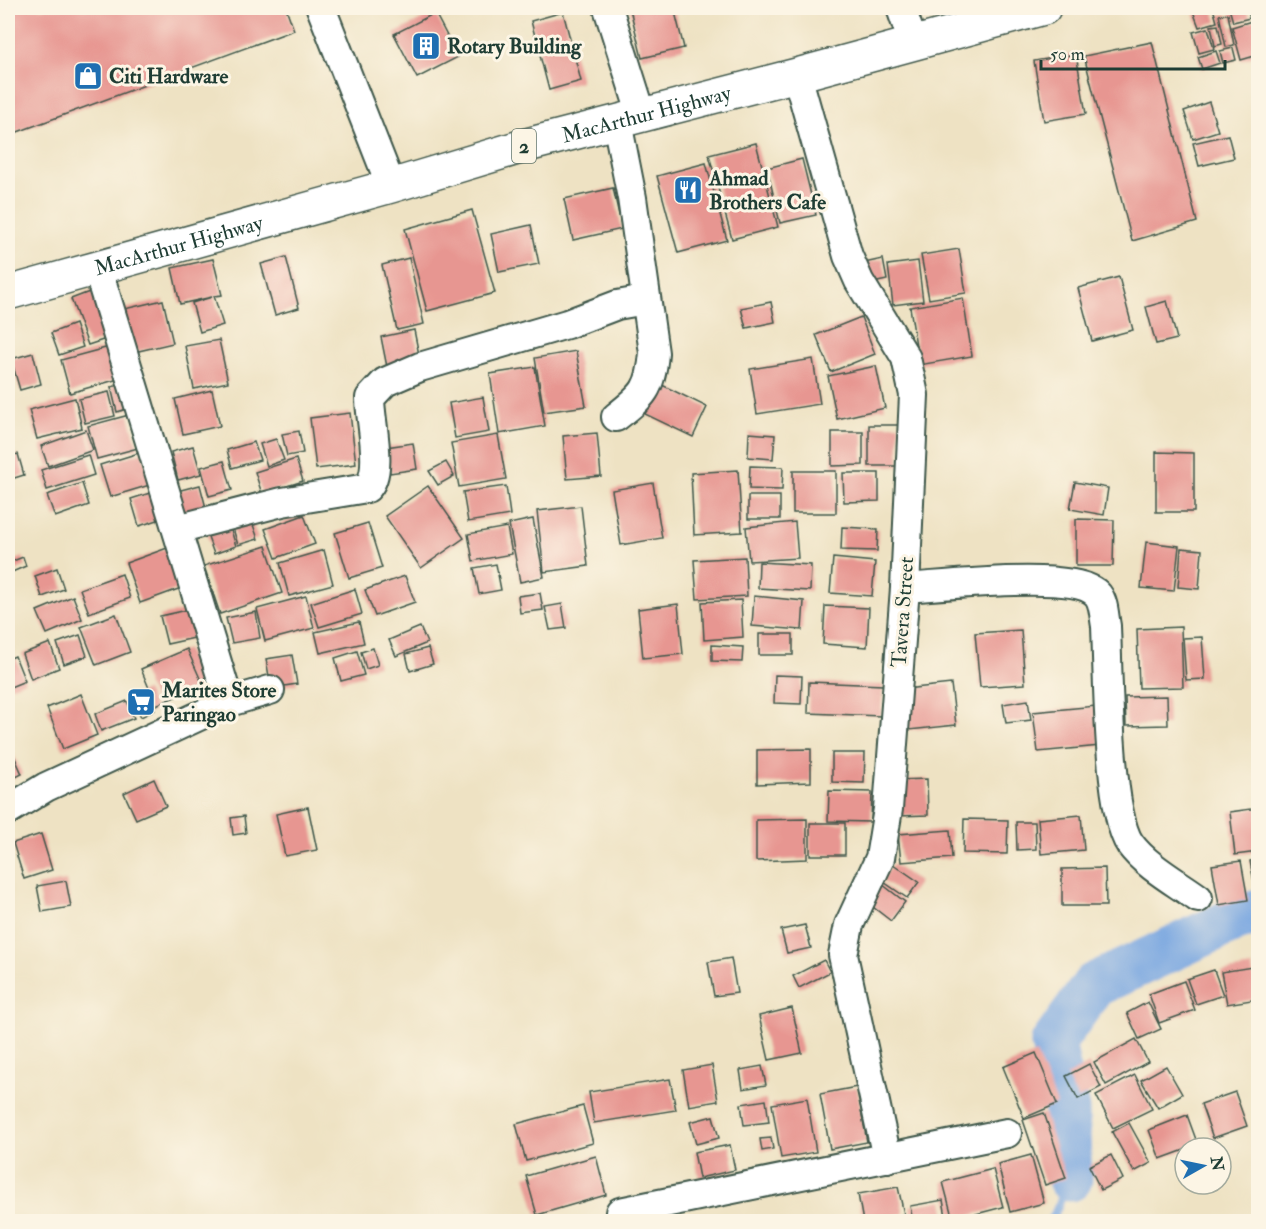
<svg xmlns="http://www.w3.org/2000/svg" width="1266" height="1229" font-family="'IM FELL Double Pica',serif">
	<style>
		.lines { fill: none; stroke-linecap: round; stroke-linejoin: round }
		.stream { stroke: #77a5e0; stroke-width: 8 }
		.river { stroke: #77a5e0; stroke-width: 45 }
		.building { fill: #e79691 }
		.minor-casing { stroke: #3e5649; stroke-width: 32 }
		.highway-casing { stroke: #3e5649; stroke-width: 36 }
		.minor { stroke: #fff; stroke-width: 28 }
		.highway { stroke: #fff; stroke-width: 33 }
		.labels { text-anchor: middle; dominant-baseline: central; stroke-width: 6; stroke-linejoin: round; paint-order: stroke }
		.shield { fill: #fcf5e5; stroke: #617469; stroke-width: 1.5 }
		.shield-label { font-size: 20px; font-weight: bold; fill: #1f3d34 }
		.poi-label { font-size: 21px; font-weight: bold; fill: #1f3d34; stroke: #fcf5e5; text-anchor: start }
		.street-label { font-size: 21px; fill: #1f3d34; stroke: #fcf5e5 }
	</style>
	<rect width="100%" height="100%" fill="#fcf5e5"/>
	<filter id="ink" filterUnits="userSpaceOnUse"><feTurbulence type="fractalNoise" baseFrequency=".0167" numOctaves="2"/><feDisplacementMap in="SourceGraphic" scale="12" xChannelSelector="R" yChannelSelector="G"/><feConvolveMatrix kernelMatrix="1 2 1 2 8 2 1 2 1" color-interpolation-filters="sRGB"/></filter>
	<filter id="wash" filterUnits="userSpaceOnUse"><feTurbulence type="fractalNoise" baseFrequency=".008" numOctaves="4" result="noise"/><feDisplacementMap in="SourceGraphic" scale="24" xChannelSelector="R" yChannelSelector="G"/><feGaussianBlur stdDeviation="1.35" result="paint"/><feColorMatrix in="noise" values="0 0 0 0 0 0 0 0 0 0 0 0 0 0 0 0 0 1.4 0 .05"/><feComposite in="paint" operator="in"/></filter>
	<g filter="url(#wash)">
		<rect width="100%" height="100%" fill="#eee2c3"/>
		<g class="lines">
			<polyline class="stream" points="1048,1222 1053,1217 1070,1179"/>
			<polyline class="river" points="1070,1179 1067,1110 1053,1043 1094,985 1236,919 1258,912"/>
		</g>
		<g id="blocks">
			<g class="building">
				<polygon points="8,8 286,8 294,30 12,134 8,122"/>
				<polygon points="635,8 674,8 684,48 642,58 630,9"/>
				<polygon points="1204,8 1213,8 1217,22 1199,27 1193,11"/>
				<polygon points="1229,8 1247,8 1250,18 1233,22"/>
				<polygon points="563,12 581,81 549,90 531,21"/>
				<polygon points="435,13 458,57 417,78 394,34"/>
				<polygon points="1228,14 1234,45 1226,47 1219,15"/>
				<polygon points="1258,19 1258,55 1241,60 1232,27"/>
				<polygon points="1218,25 1222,44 1215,46 1211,26"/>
				<polygon points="1208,28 1214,49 1199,53 1193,32"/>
				<polygon points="1152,42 1197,222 1132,241 1084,56"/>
				<polygon points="1233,48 1236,60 1223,63 1220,51"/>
				<polygon points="1216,51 1220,63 1202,69 1198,57"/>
				<polygon points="1076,54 1086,114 1044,121 1034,61"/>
				<polygon points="1209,102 1218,131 1193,139 1184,111"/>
				<polygon points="1255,125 1258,125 1258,141 1257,141"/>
				<polygon points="1228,135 1234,158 1199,166 1193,143"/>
				<polygon points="756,143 778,227 732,239 709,155"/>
				<polygon points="802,159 816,215 780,223 767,168"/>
				<polygon points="706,163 727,240 678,253 657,176"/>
				<polygon points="613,188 622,229 573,240 564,199"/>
				<polygon points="472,210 495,293 427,311 405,229"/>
				<polygon points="531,225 539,264 499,272 491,234"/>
				<polygon points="959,249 966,293 929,299 921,255"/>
				<polygon points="286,257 299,308 275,315 261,264"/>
				<polygon points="409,258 424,324 397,330 382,265"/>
				<polygon points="213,259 222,295 214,296 223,325 200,332 192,303 212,297 180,304 172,268"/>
				<polygon points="883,259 887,280 868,284 864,263"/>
				<polygon points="918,261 923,301 893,305 888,265"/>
				<polygon points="1119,277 1133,330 1092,341 1078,288"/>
				<polygon points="92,291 109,338 88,345 71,299"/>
				<polygon points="963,298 972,356 919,365 910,307"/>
				<polygon points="163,300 173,343 130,353 120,310"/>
				<polygon points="1167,301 1177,339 1156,344 1146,307"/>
				<polygon points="771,302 775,322 746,328 741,308"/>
				<polygon points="861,317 875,354 831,372 816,335"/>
				<polygon points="75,324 83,347 59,355 51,333"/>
				<polygon points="414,330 421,365 388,372 381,337"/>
				<polygon points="219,340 228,382 194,389 185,346"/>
				<polygon points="113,346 122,378 70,393 61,360"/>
				<polygon points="576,351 586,406 544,412 535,358"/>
				<polygon points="33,353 41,384 20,390 11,359"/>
				<polygon points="813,359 820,404 757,414 750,369"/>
				<polygon points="876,366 885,408 837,419 828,376"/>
				<polygon points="535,367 545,426 499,434 490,374"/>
				<polygon points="124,384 130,408 117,412 111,387"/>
				<polygon points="660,384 707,407 693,437 645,414"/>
				<polygon points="212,390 220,426 183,434 175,399"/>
				<polygon points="109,392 115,416 85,423 79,399"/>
				<polygon points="483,397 489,432 455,438 449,403"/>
				<polygon points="75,398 82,428 37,439 29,410"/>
				<polygon points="350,413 356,464 316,469 310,418"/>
				<polygon points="129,415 138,448 97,459 88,426"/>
				<rect x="869" y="425" width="30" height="41"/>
				<polygon points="86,430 93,450 48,466 41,446"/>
				<polygon points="299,431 303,453 287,456 282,434"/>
				<polygon points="832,432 863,432 863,465 832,466"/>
				<polygon points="597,433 601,476 567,479 563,436"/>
				<polygon points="749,433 775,435 773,459 748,457"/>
				<polygon points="498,435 506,479 459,487 451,443"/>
				<polygon points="276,439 284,460 267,466 260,444"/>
				<polygon points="254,442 260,460 232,468 227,450"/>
				<polygon points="413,443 417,469 390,473 386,447"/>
				<polygon points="193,446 201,474 178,480 171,452"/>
				<polygon points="142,452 153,484 110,497 100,465"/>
				<polygon points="1156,452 1194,453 1194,512 1156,512"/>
				<polygon points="18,454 24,475 8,480 8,456"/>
				<polygon points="88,455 94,475 47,490 41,470"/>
				<polygon points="296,459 303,481 262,494 255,472"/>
				<polygon points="224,461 232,490 209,496 201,467"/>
				<polygon points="446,462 454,476 438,485 429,471"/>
				<polygon points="750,466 783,467 782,490 749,489"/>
				<polygon points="738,470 742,532 694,535 691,473"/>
				<rect x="793" y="471" width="43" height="42"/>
				<polygon points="843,473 879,473 879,501 844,502"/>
				<polygon points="1075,482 1108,488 1104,515 1070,509"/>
				<polygon points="82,483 89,505 55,517 47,495"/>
				<polygon points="653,483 662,538 621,545 612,490"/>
				<polygon points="200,485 206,508 183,514 177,491"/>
				<polygon points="428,486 464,538 421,568 385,516"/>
				<polygon points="506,486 510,515 468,522 463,492"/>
				<polygon points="153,492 161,519 139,526 131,499"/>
				<rect x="748" y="496" width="32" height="23"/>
				<polygon points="581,506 588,566 544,572 537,511"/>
				<polygon points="304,515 315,544 276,558 265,529"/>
				<polygon points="251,519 258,539 238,545 232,525"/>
				<polygon points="533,519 544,577 520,582 509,524"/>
				<polygon points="1076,519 1114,520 1113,566 1076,566"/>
				<polygon points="795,522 798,558 749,561 746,527"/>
				<polygon points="368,523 382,568 349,578 335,533"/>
				<polygon points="230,527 236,546 214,554 207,535"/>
				<polygon points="507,527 512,554 473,561 468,534"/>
				<polygon points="842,527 878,529 877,551 841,550"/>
				<polygon points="1146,542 1179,546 1174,591 1141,588"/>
				<polygon points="266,546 282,593 220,614 204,566"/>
				<polygon points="170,547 184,587 140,603 126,563"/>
				<polygon points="1181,548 1202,550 1199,589 1178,587"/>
				<polygon points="324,550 333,584 289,596 280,563"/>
				<polygon points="23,557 26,566 10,573 8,563"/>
				<polygon points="745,557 747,596 697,599 694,560"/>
				<polygon points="833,558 875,562 872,596 830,593"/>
				<polygon points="759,562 811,565 810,591 758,588"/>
				<polygon points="496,564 501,590 479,594 474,568"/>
				<polygon points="57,568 64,589 42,597 35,576"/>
				<polygon points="122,574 130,598 89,613 80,589"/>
				<polygon points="405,576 415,602 375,616 365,590"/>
				<polygon points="355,589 362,614 319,627 311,603"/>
				<polygon points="540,593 543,610 520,613 518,596"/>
				<polygon points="73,596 82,619 47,634 37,611"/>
				<polygon points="306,596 314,628 265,641 257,609"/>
				<polygon points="754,596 804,601 802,630 752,626"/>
				<polygon points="741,600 743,637 704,640 702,602"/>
				<polygon points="562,604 566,628 550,630 545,607"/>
				<polygon points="678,604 683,654 643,658 638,609"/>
				<polygon points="825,606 869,608 867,647 823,644"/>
				<polygon points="192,609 199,637 167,644 160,616"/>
				<polygon points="256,612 260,638 232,643 226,618"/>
				<polygon points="116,614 130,652 96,665 81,627"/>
				<polygon points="359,622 364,643 320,653 315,632"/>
				<polygon points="420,627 427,643 396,656 389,640"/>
				<polygon points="1181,627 1183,687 1139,688 1137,629"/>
				<polygon points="1021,630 1025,684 980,687 975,633"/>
				<rect x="759" y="634" width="34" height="21"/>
				<polygon points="80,635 87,656 64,664 57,643"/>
				<polygon points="1202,637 1205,679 1186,680 1183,638"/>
				<polygon points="50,643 59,668 31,679 22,654"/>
				<polygon points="712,645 743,647 742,662 712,661"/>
				<polygon points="373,648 378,665 366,669 361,652"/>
				<polygon points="428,648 433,664 410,671 406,654"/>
				<polygon points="187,649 203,685 156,705 141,669"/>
				<polygon points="357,651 364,675 341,681 335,658"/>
				<polygon points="292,655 297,684 271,688 266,659"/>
				<polygon points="15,656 25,681 8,688 8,659"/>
				<polygon points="775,675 802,676 801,704 774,703"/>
				<polygon points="809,682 883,685 881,716 808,713"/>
				<polygon points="951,684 956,725 909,730 905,689"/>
				<polygon points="146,690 155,710 141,717 132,697"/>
				<polygon points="81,694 97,735 63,749 47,708"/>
				<polygon points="1167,696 1168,725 1126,726 1125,697"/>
				<polygon points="1028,700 1031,720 1006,723 1003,704"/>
				<polygon points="127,701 134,718 101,731 95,714"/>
				<polygon points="1096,706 1100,746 1038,752 1033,712"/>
				<polygon points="8,742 22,774 8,781"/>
				<polygon points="811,749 811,782 757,784 757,750"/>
				<polygon points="832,753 865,753 864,783 832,782"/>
				<polygon points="154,779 166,806 136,819 124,793"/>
				<polygon points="927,779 928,815 899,816 898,780"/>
				<polygon points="829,791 872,792 871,822 828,821"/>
				<polygon points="308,807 317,850 285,856 276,814"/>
				<polygon points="1258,808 1258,852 1235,855 1230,812"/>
				<polygon points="1081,815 1084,850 1041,854 1038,819"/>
				<polygon points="244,816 246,833 233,835 231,818"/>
				<polygon points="807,819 807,859 756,861 756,820"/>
				<polygon points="964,819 1008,820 1007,854 963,853"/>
				<polygon points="1016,822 1035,822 1036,849 1017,850"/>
				<rect x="810" y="823" width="35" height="32"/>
				<polygon points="950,830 952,858 901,862 898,834"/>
				<polygon points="41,834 52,870 24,879 13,843"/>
				<polygon points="1258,859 1258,897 1257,897 1250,861"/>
				<polygon points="1241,861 1248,900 1219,905 1212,865"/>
				<polygon points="893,864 919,882 907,898 881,880"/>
				<polygon points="1105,868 1106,906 1062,906 1062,869"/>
				<polygon points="66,881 71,907 42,912 37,886"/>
				<polygon points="878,881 905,902 891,921 864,900"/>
				<polygon points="805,925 811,948 787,953 781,930"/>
				<polygon points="731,958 737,993 714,996 708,962"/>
				<polygon points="824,960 830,972 799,988 793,976"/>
				<polygon points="1252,967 1258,999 1227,1004 1221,972"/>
				<polygon points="1214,970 1223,995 1196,1004 1187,979"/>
				<polygon points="1184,981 1195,1010 1159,1023 1149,994"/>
				<polygon points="1148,1002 1161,1029 1139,1039 1127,1013"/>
				<polygon points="792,1008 802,1053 769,1060 759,1016"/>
				<polygon points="1136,1039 1148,1062 1106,1085 1094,1062"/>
				<polygon points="1036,1053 1057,1104 1024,1118 1003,1067"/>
				<polygon points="1089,1064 1101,1087 1078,1099 1066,1076"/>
				<polygon points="712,1065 718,1101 689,1106 683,1070"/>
				<polygon points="762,1066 766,1085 743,1089 740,1070"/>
				<polygon points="1166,1066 1182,1094 1158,1108 1141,1080"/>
				<polygon points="1135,1075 1152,1109 1113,1128 1096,1095"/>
				<polygon points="670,1079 676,1110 594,1123 589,1092"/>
				<polygon points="857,1087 867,1142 830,1149 820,1094"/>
				<polygon points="1235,1092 1247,1126 1213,1138 1201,1104"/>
				<polygon points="807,1098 816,1152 781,1158 772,1104"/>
				<polygon points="766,1100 769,1122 744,1125 741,1104"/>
				<polygon points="583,1106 593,1143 526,1161 516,1124"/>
				<polygon points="1044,1113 1066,1178 1045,1185 1023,1120"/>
				<polygon points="1187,1115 1198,1145 1160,1159 1149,1130"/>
				<polygon points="713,1116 719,1138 696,1144 690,1122"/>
				<polygon points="1129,1123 1151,1163 1134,1172 1112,1132"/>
				<polygon points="771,1138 773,1149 762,1151 760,1139"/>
				<polygon points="730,1145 735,1170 699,1178 694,1152"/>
				<polygon points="1031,1155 1044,1203 1010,1212 998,1164"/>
				<polygon points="1111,1155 1123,1179 1101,1190 1089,1166"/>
				<polygon points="596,1156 606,1195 537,1215 526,1176"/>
				<polygon points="993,1169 1003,1207 953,1220 943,1182"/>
				<polygon points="898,1187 904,1214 863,1222 858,1194"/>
				<polygon points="943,1200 947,1222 913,1222 910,1206"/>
			</g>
		</g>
	</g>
	<g filter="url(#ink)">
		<use href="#blocks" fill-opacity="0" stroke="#3e5649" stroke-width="1.5"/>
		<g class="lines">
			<g class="minor-casing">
				<g id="minor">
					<polyline points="321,8 391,186"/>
					<polyline points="608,8 642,116"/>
					<polyline points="901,8 913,43"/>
					<polyline points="797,75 848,256 859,281 906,358 914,395 905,588 888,809 880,858 849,925 843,955 887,1158"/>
					<polyline points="97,267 229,702"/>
					<path d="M616,417c28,-22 35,-28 38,-64l-22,-155 -15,-76"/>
					<path d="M177,529l105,-27 85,-14c17,-16 3,-66 3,-90l15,-16 35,-15 147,-43 50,-19 29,-5"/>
					<path d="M905,588c36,-2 172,-19 193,7 6,8 6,21 8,31 2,45 2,186 24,218 16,22 46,38 68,54"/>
					<polyline points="8,810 46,787 229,702 270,690"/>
					<polyline points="620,1212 1007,1133"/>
				</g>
			</g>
			<g class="highway-casing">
				<g id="highway">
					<path id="s1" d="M8,293l383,-107 136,-41 270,-70 247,-67"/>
				</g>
			</g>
			<use href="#minor" class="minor"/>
			<use href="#highway" class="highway"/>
		</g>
	</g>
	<defs>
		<g id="building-square" transform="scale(1.5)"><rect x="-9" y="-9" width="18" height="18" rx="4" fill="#1f6fb2" stroke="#fcf5e5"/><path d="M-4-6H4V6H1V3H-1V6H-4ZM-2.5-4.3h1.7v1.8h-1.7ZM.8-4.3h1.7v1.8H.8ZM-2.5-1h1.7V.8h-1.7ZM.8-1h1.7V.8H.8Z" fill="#fff"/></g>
		<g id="shop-square" transform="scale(1.5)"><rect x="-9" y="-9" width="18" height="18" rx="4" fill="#1f6fb2" stroke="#fcf5e5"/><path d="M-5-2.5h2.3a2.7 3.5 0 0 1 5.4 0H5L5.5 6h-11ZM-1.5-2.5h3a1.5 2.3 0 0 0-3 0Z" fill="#fff"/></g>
		<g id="restaurant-square" transform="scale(1.5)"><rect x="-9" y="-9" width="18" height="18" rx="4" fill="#1f6fb2" stroke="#fcf5e5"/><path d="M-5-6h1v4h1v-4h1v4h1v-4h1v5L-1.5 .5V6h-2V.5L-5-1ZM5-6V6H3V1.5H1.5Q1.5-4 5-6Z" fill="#fff"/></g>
		<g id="supermarket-square" transform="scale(1.5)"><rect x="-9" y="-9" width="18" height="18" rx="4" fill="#1f6fb2" stroke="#fcf5e5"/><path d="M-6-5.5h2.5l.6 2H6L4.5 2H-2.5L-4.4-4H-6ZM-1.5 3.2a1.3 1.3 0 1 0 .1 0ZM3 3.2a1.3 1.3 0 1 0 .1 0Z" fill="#fff"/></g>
	</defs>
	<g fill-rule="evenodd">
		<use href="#building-square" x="426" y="46"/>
		<use href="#shop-square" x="88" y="76"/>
		<use href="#restaurant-square" x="688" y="190"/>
		<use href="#supermarket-square" x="141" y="702"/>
	</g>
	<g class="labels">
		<rect class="shield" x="512" y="129" width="24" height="34" rx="4.5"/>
		<g class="shield-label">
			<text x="524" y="146">2</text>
		</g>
		<g class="poi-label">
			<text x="447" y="46">Rotary Building</text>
			<text x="109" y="76">Citi Hardware</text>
			<text x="709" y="178">Ahmad<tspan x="709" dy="24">Brothers Cafe</tspan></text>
			<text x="162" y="690">Marites Store<tspan x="162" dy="24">Paringao</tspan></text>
		</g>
		<g class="street-label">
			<text stroke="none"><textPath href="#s1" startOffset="663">MacArthur Highway</textPath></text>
			<text stroke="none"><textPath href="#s1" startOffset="177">MacArthur Highway</textPath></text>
			<text transform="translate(903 612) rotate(-86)">Tavera Street</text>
		</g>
	</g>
	<rect width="1266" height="1229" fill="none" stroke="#fcf5e5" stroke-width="30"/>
	<g transform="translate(1203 1166) rotate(81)"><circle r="28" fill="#fcf5e5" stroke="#a4ab9e" stroke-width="1.5"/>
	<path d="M0-4.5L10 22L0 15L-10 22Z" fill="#1f6fb2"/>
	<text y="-9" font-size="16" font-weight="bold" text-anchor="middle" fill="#1f3d34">N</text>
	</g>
	<path d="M1041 60v9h184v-9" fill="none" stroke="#1f3d34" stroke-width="3"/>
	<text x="1050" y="60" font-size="18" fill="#1f3d34" stroke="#fcf5e5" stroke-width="4.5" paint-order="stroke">50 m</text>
</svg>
